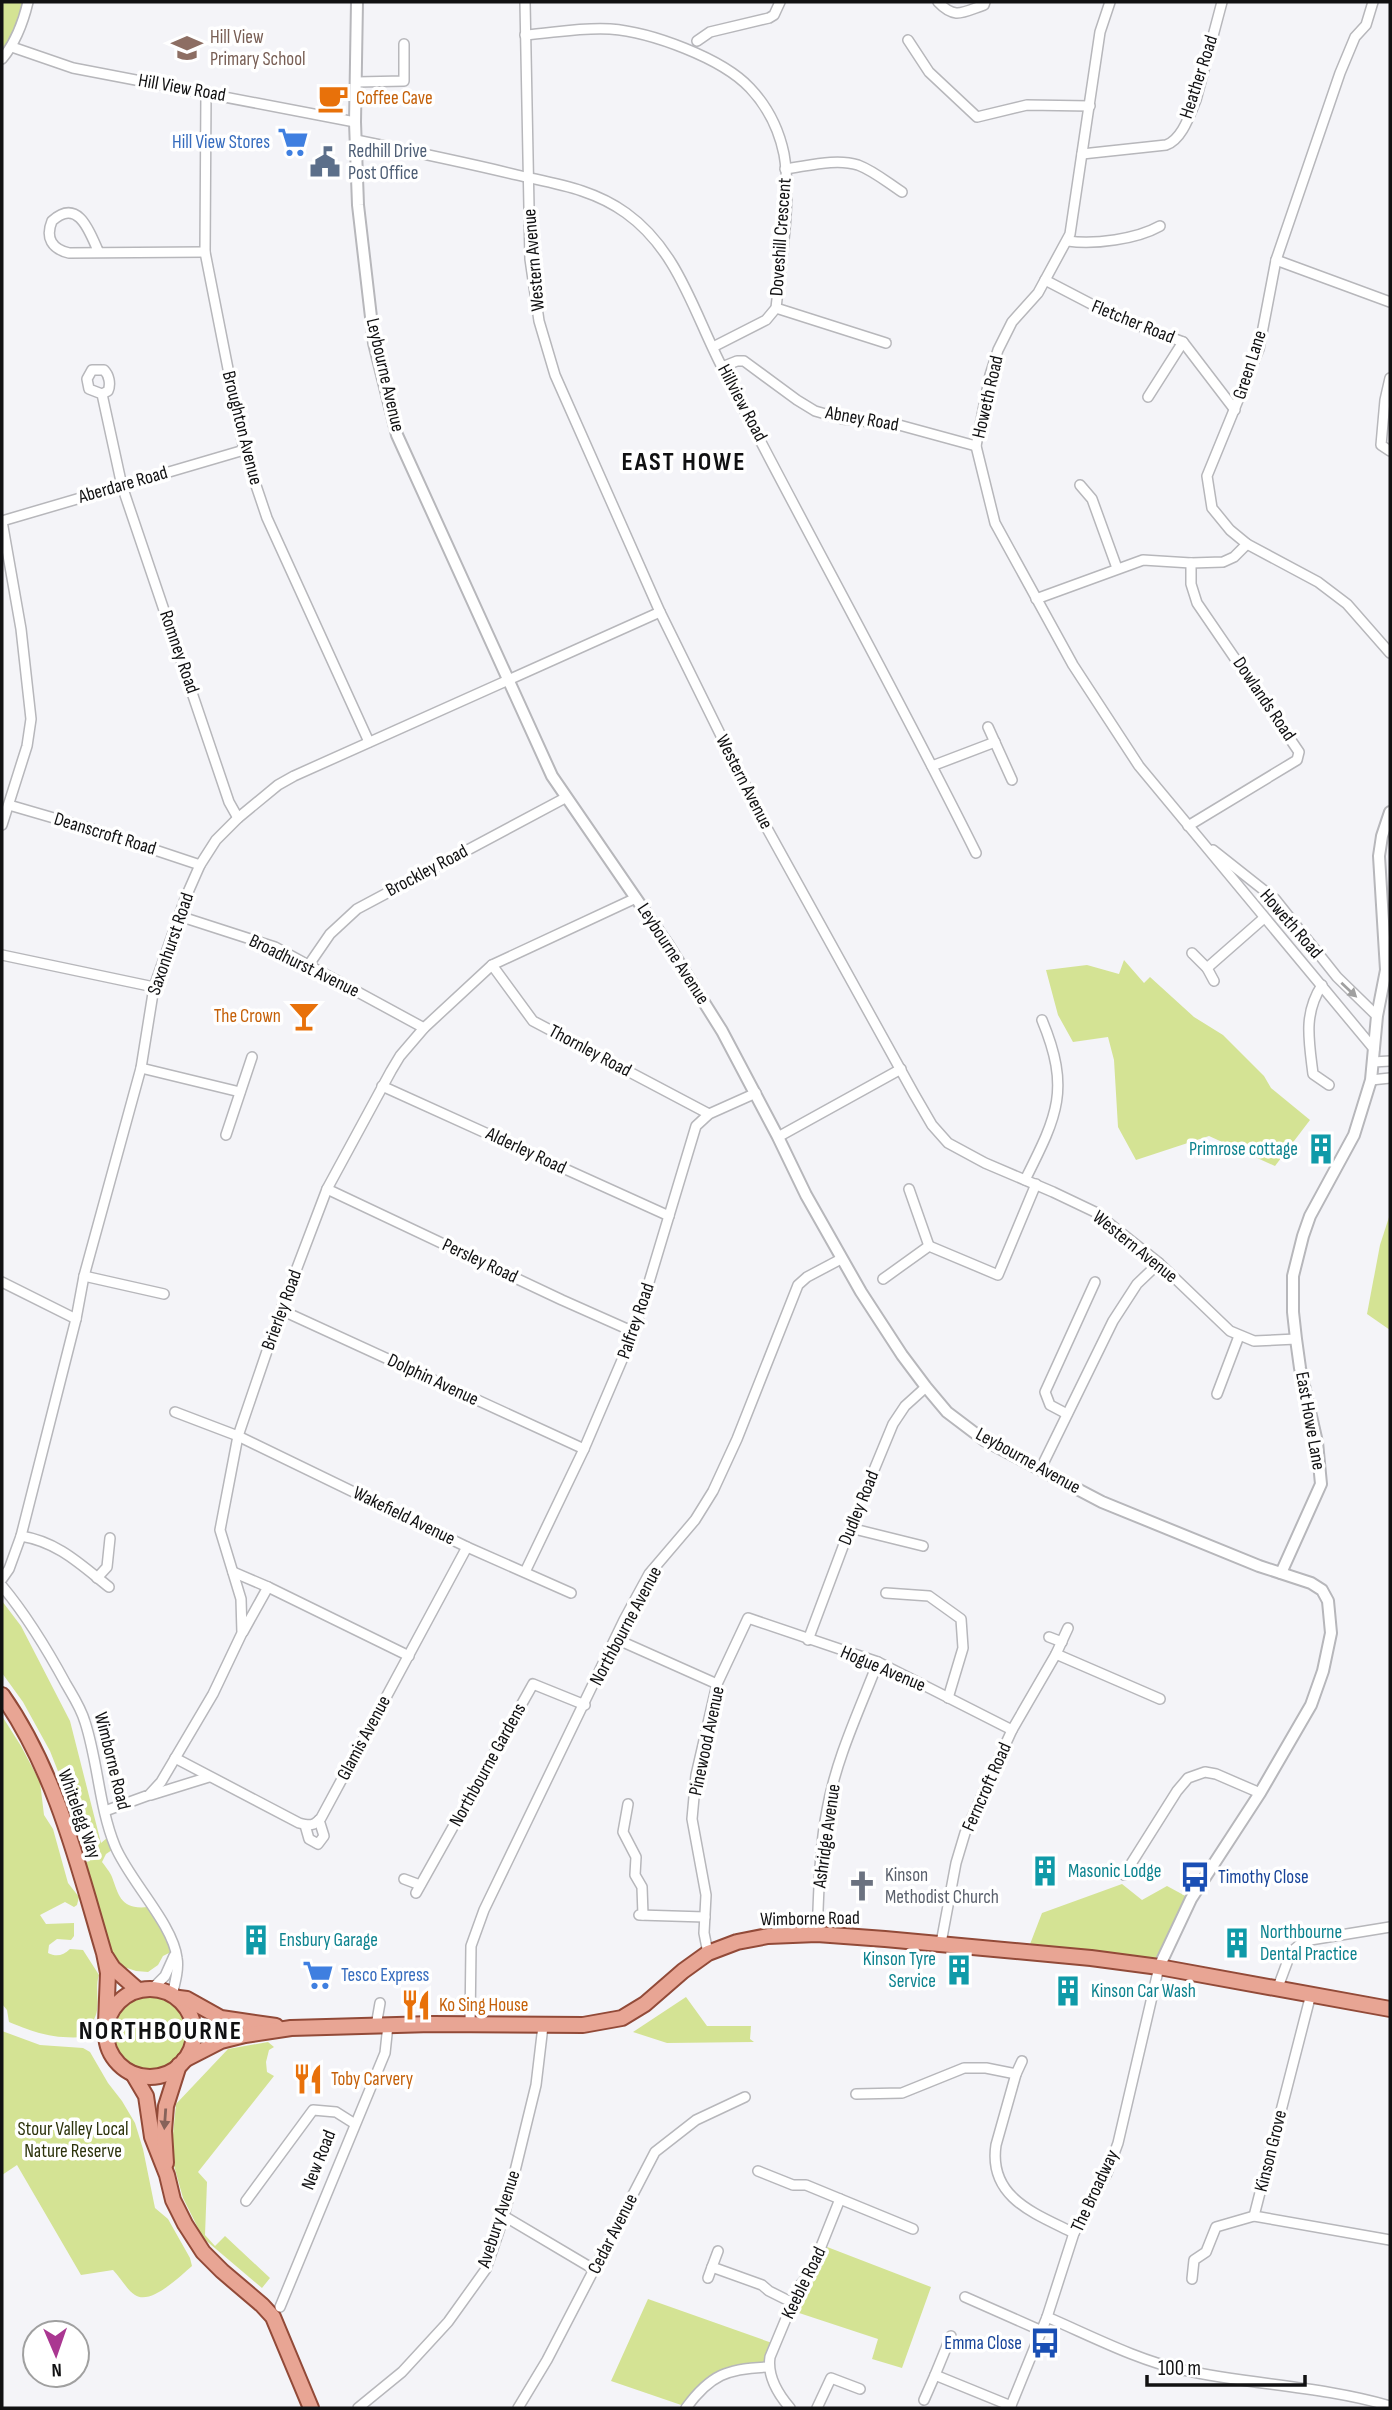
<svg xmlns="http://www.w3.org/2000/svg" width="1392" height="2410" font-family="'Sofia Sans Condensed',sans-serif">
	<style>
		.green { fill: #d4e394 }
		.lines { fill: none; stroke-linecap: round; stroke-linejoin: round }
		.minor-casing { stroke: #b7b7bb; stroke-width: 12 }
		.tertiary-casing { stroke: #b7b7bb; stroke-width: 14 }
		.primary-casing { stroke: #924a38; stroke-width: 18 }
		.minor { stroke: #fff; stroke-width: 9 }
		.tertiary { stroke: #fff; stroke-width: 10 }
		.primary { stroke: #e8a594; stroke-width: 14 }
		.oneway { fill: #a0a0a0 }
		.oneway2 { fill: #87625a }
		.labels { text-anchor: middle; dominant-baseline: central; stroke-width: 7; stroke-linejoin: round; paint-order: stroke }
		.education-label { font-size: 19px; fill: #785e54; stroke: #fff; text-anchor: start }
		.street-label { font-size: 19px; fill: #111112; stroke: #fff }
		.food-label { font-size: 19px; fill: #c56008; stroke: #fff; text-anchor: start }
		.shop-label { font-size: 19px; fill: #366cbe; stroke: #fff; text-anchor: end }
		.service-label { font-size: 19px; fill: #4e5e75; stroke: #fff; text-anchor: start }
		.culture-label { font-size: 19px; fill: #0d838f; stroke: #fff; text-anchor: start }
		.worship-label { font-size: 19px; fill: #5b616d; stroke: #fff; text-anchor: start }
		.transit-label { font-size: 19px; fill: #164399; stroke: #fff; text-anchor: start }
		.park-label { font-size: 19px; fill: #2d330c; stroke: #fff }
		.district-label { font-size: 26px; font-weight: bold; letter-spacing: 2px; fill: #111112; stroke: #fff }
	</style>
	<rect width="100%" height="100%" fill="#f4f4f8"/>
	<g class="green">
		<polygon points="2,2 28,2 2,59"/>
		<polygon points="1124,960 1144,983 1150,977 1194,1017 1223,1035 1264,1076 1271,1088 1310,1120 1275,1166 1209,1136 1136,1160 1118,1127 1114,1060 1108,1037 1073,1042 1058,1015 1046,970 1087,965 1119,974"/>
		<polygon points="1390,1214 1390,1330 1367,1314 1380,1245"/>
		<path d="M2,1601l19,25 49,95 31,122 6,-5 3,1 2,11 -6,4 -4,8c3,4 8,10 10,15 7,19 9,33 36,30l14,21 4,13 5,1v10l-8,4 -5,9 -10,7 -12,-1 -9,-3 -4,3 -11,-16 -26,-93 4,-1 -6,-24 -34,-86 -27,-49 -21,-29z"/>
		<path d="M2,1716l19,30 19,36 4,33 9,14 15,54 11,14 -2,8 -3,2 -9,-5 -25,13 6,9 28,-1v13l-3,4 -14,-1 -8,6 -1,8c8,4 15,3 22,-4l13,1 16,25c-4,12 0,23 -2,35 -1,9 -8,16 -11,27 -32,2 -48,-3 -77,-15l-2,-12 -5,-6z"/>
		<polygon points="1122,1884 1142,1900 1167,1886 1191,1899 1159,1967 1027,1952 1042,1913"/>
		<circle cx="151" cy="2033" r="37"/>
		<polygon points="686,1997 707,2026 751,2026 750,2039 754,2042 667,2043 633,2032"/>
		<path d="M2,2031l38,14 43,3 7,4 18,31 14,18 13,22 8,26 12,59 13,11 22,39 2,8c-11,9 -41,40 -57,29 -8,-5 -15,-18 -22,-25l-32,5 -64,-110 -15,10z"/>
		<polygon points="268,2042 274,2047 269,2050 266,2062 267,2072 274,2076 198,2172 207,2182 205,2235 215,2246 225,2236 270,2278 262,2288 203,2238 183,2198 171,2155 176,2104 228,2049"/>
		<polygon points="822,2245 931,2287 902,2368 872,2359 878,2339 790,2310"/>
		<polygon points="648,2299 775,2344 768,2367 721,2374 687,2407 611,2381"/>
	</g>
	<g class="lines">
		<g class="minor-casing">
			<g id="minor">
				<polyline points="525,2 530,259 539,321 555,375 660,612 764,823 914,1094 932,1125 948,1143 985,1163 1053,1192 1095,1212 1159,1263 1230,1331 1254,1341 1296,1339"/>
				<path d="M938,2c17,18 25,10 46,3l1,-3"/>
				<polyline points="1110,2 1100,32 1070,234 1038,293 1012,322 998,350 990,375 976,446 995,523 1073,665 1139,766 1374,1049"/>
				<polyline points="1373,2 1366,25 1355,37 1340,73 1276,260 1259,349 1207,476 1212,508 1230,530 1247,544 1318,582 1347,604 1390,653"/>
				<path d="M525,35c28,-2 57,-8 85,-6 41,3 112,29 140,59 17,18 29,42 34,66 8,45 -3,108 -8,154l-10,12 -53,27"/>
				<polyline points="908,40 929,72 977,117 1027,105 1090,106"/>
				<polyline points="697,41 710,32 769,18 774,15 780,2"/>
				<polyline points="12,47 73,68 355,122"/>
				<path d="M2,59c14,-17 21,-36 26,-57"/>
				<polyline points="357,82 404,81 404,44"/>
				<polyline points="206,92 205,252 244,450 267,518 369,742"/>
				<path d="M356,140c54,11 108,22 161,35 39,9 76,14 109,38 53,38 68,101 97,156 83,162 172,321 253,484"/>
				<path d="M1082,154l84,-9c16,-5 24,-31 30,-45l26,-98"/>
				<path d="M785,169c23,-3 51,-11 73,-4 16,6 30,18 44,27"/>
				<path d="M1068,241c26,4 69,-2 92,-15"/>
				<path d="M99,253c-9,-20 -20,-56 -47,-32 -7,17 0,28 17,32l136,-1"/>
				<polyline points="1276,260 1390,302"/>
				<polyline points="1045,280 1118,318 1183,342 1235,410"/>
				<polyline points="776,308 886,343"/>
				<polyline points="722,367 737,361 744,361 797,400 815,411 843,419 899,425 976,446"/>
				<polyline points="1390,378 1385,400 1381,445 1390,451"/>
				<path d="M102,394l6,-3c3,-7 1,-16 -4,-21h-12l-5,9 2,10 13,5 20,92 107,316 9,16"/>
				<polyline points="1148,397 1183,342"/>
				<polyline points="1080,485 1092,499 1117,568"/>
				<polyline points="2,521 21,629 31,719 27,746 2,825"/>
				<polyline points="2,521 244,450"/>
				<polyline points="1036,599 1143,560 1191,563 1223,562 1234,557 1247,544"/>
				<polyline points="988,727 1012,780"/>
				<polyline points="932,766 995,742"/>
				<polyline points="9,805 95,830 200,865"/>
				<polyline points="1188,826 1297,760 1299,752 1197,603 1191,584 1191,563"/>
				<polyline points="1213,850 1275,899 1337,977 1377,1016"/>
				<polyline points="179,916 275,947 424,1028"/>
				<polyline points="1192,953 1207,968"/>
				<polyline points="2,955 154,987"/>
				<polyline points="492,965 533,1021 709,1114"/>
				<polyline points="308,966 330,934 357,909 565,798"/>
				<polyline points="1214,981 1207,968 1264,918"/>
				<path d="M1322,985c-19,29 -13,56 -9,89l16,11"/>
				<polyline points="1373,1062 1390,1061"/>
				<polyline points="141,1068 240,1092"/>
				<polyline points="1371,1080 1390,1078"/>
				<polyline points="382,1086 669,1216"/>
				<polyline points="226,1135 252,1057"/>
				<polyline points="778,1137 901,1069"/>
				<path d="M1025,1180c32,-64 46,-90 17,-160"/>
				<polyline points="327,1189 562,1300 634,1332"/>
				<polyline points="909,1189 929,1246"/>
				<polyline points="84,1276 164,1294"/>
				<polyline points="883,1279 929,1246 998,1275 1036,1184"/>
				<polyline points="2,1282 76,1319"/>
				<polyline points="281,1310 584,1449"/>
				<polyline points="1217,1394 1239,1336"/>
				<polyline points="175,1412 238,1436 467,1547 571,1593"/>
				<polyline points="1067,1414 1050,1405 1045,1392 1095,1282"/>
				<polyline points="1040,1470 1113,1321 1137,1284 1159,1263"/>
				<polyline points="850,1528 923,1546"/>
				<path d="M21,1536c37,6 59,28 88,51"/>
				<polyline points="233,1572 268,1587"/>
				<polyline points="525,1572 584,1449 634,1332 696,1126 709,1114 756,1093"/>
				<polyline points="97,1578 107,1567 110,1538"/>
				<polyline points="2,1579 9,1569 21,1536 76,1319 84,1276 141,1068 154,987 185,899 200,865 216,840 238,818 278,785 294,776 660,612"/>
				<path d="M2,1586c25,30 45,63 64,98 7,12 15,24 19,38 13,40 14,85 30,124 14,34 58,78 62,112 2,11 -2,25 -5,37"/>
				<polyline points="886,1593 929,1596 961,1619 963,1648 948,1698"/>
				<polyline points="243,1632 268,1587 409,1656"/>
				<polyline points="1049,1637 1062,1642"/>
				<polyline points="616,1639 717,1684"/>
				<polyline points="808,1640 850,1528 893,1424 905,1406 926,1387"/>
				<polyline points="1056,1654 1160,1699"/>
				<path d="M175,1758l124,65c11,3 15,3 22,-5l146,-271"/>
				<polyline points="151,1795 209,1777"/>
				<polyline points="628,1804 623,1832 636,1857 635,1875 642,1887 643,1915"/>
				<polyline points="105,1811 149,1795 161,1782 213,1694 242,1633 241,1599 220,1530 238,1436 281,1310 327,1189 391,1071 400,1056 424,1028 492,965 636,898"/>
				<polyline points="305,1825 309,1839 318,1844 324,1836 319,1820"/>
				<polyline points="1124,1875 1177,1791 1188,1778 1205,1772 1216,1774 1260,1793"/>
				<polyline points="404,1879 420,1885"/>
				<polyline points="416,1893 533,1684 585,1705"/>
				<polyline points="639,1915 705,1917"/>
				<path d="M817,1934c2,-41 2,-83 10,-124 9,-51 32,-99 51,-148"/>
				<polyline points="941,1943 956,1863 965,1833 1012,1730 1056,1654 1068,1628"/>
				<polyline points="708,1953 704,1933 706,1895 692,1819 696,1775 717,1684 748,1618 878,1662 1012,1730"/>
				<polyline points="1278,1987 1291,1952 1304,1941 1390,1927"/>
				<polyline points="152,1989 165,1976 174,1956"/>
				<polyline points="1311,1994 1254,2216 1390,2240"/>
				<polyline points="470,2025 471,1946 484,1910 624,1620 649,1574 695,1520 713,1491 737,1439 798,1285 807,1277 841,1259"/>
				<polyline points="376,2026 380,2003"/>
				<path d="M1022,2061l-6,13 -20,71c-8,53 40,69 78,88"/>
				<polyline points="856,2094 902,2093 964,2068 986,2068 1016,2074"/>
				<polyline points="758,2171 793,2185 806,2185 840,2199"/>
				<polyline points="246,2201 313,2110 336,2112 355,2124"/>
				<polyline points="504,2216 595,2270"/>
				<polyline points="718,2251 712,2267 762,2285 769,2291 793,2303"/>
				<polyline points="708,2278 712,2267"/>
				<polyline points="1192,2279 1194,2260 1206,2252 1216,2227 1254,2216"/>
				<polyline points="965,2297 1042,2331"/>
				<polyline points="280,2307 385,2053 388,2025"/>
				<path d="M1047,2317c42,18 92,44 136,53 69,15 139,16 207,36"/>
				<polyline points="935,2375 951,2336"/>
				<polyline points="924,2400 935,2375 1011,2406"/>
				<polyline points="358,2408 402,2372 448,2322 486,2269 504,2216 536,2085 543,2026"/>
				<polyline points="518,2408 547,2360 655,2152 696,2120 745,2097"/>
				<path d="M686,2408c24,-33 42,-40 82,-41"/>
				<path d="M790,2408c-12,-14 -23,-32 -20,-51l30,-72 10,-11 30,-75 73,30"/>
				<polyline points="817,2408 831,2378 860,2389"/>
				<polyline points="1010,2408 1047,2317 1074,2233 1107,2173 1118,2143 1159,1967"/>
			</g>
		</g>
		<g class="tertiary-casing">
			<g id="tertiary">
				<polyline points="357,2 355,122 358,205 374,343 397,435 552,776 668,945 722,1031 778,1137 806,1195 861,1292 902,1355 926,1387 947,1412 984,1440 1102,1502 1259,1566 1311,1583 1322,1590 1328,1601 1331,1633 1323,1671 1311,1705 1260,1793 1191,1899 1159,1967"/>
				<polyline points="1281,1573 1321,1484 1317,1442 1300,1368 1296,1339 1293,1312 1293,1276 1303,1236 1310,1216 1354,1135 1371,1080 1377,1016 1386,970 1379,856 1382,836 1390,812"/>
			</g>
		</g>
		<g class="primary-casing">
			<g id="primary">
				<path d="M2,1695c54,77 76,170 102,258l4,20 -2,50"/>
				<polyline points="106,1957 113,1968 138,1990"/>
				<circle cx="150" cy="2033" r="44"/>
				<polyline points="179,1998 187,1999 221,2018 276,2026"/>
				<polyline points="184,2060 221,2041 245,2035 291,2028 432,2024 583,2025 622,2018 645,2004 683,1971 708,1953 737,1942 768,1936 817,1934 885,1939 1091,1958 1159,1967 1390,2009"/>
				<polyline points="133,2074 146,2096 152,2137 167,2175 173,2200 185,2224 203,2252 222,2271 262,2305 273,2317 311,2408"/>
				<polyline points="166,2163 164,2131 166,2106 179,2065"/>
			</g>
		</g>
		<use href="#minor" class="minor"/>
		<use href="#tertiary" class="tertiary"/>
		<use href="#primary" class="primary"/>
	</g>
	<defs><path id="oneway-solid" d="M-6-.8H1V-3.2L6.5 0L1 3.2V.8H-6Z" transform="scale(1.75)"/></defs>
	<use class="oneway" href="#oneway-solid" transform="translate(1349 990) rotate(43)"/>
	<use class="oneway2" href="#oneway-solid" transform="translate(165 2119) rotate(94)"/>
	<defs>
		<g id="school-bare" transform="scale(2.415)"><path d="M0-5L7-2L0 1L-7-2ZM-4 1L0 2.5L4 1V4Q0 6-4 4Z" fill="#8d6e63" stroke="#fff" stroke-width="2.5" paint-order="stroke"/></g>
		<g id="cafe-bare" transform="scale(2.415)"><path d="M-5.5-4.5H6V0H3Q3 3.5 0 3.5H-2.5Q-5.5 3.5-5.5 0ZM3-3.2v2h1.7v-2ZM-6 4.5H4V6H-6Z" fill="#e8710a" stroke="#fff" stroke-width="2.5" paint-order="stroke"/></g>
		<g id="supermarket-bare" transform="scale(2.415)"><path d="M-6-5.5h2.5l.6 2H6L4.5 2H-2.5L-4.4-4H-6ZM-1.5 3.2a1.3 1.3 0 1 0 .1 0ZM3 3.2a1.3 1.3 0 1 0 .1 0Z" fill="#3f7fe0" stroke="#fff" stroke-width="2.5" paint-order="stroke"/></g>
		<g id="civic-bare" transform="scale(2.415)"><path d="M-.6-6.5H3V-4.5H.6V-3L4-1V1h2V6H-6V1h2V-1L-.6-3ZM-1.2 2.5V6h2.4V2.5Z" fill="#5c6f8a" stroke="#fff" stroke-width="2.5" paint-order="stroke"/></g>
		<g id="bar-bare" transform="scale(2.415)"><path d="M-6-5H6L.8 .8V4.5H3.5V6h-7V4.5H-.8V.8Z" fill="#e8710a" stroke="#fff" stroke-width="2.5" paint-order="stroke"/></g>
		<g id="building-bare" transform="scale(2.415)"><path d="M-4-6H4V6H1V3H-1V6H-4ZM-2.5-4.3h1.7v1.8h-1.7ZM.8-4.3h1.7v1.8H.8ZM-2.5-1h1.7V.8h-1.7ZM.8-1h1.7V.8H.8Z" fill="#0f9aa8" stroke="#fff" stroke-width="2.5" paint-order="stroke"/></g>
		<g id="bus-bare" transform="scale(2.415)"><path d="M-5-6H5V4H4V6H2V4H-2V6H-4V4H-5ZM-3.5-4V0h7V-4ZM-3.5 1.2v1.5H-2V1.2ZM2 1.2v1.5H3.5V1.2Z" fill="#1a4fb4" stroke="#fff" stroke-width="2.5" paint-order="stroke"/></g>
		<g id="church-bare" transform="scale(2.415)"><path d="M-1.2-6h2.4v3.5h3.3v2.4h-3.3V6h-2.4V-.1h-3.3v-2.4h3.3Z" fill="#6b7280" stroke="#fff" stroke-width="2.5" paint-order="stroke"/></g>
		<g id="restaurant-bare" transform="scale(2.415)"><path d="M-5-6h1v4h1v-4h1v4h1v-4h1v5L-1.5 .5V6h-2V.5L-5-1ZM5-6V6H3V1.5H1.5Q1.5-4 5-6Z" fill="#e8710a" stroke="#fff" stroke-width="2.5" paint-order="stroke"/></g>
	</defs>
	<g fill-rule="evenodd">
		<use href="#school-bare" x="187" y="48"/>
		<use href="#cafe-bare" x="333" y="98"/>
		<use href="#supermarket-bare" x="293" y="142"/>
		<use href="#civic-bare" x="325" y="162"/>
		<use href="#bar-bare" x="304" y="1016"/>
		<use href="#building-bare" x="1321" y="1149"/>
		<use href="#building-bare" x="1045" y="1871"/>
		<use href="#bus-bare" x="1195" y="1877"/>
		<use href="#church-bare" x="862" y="1886"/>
		<use href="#building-bare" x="256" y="1940"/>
		<use href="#building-bare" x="1237" y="1943"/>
		<use href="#building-bare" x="959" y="1970"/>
		<use href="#supermarket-bare" x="318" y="1975"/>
		<use href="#building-bare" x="1068" y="1991"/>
		<use href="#restaurant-bare" x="416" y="2005"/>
		<use href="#restaurant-bare" x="308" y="2079"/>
		<use href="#bus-bare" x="1045" y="2343"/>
	</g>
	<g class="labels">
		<g class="education-label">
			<text x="210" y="37">Hill View<tspan x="210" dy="22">Primary School</tspan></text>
		</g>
		<g class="street-label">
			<text transform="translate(1199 77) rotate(-72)">Heather Road</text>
			<text transform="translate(182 88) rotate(10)">Hill View Road</text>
			<text transform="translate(781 237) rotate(-86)">Doveshill Crescent</text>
			<text transform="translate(534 260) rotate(-95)">Western Avenue</text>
			<text transform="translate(1133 322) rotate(22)">Fletcher Road</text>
			<text transform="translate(1250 365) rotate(-72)">Green Lane</text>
			<text transform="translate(385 375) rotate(77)">Leybourne Avenue</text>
			<text transform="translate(988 397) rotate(-77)">Howeth Road</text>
			<text transform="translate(742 403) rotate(62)">Hillview Road</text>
			<text transform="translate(862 419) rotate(10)">Abney Road</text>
			<text transform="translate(242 428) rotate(76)">Broughton Avenue</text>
			<text transform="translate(123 485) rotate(-16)">Aberdare Road</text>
			<text transform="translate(179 652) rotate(71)">Romney Road</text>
			<text transform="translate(1264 699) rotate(56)">Dowlands Road</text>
			<text transform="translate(744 782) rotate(63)">Western Avenue</text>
			<text transform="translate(105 834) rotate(17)">Deanscroft Road</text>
			<text transform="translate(427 871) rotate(-28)">Brockley Road</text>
			<text transform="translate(1291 924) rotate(49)">Howeth Road</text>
			<text transform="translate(171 944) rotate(-71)">Saxonhurst Road</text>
			<text transform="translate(673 954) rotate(57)">Leybourne Avenue</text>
			<text transform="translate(304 966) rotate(26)">Broadhurst Avenue</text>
			<text transform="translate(590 1051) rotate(28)">Thornley Road</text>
			<text transform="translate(526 1151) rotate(25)">Alderley Road</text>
			<text transform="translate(1135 1247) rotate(39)">Western Avenue</text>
			<text transform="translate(480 1261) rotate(25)">Persley Road</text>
			<text transform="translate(282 1310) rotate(-70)">Brierley Road</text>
			<text transform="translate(636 1321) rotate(-71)">Palfrey Road</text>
			<text transform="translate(433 1380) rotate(25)">Dolphin Avenue</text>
			<text transform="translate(1310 1421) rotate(80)">East Howe Lane</text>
			<text transform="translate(1028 1461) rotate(29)">Leybourne Avenue</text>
			<text transform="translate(859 1508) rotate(-68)">Dudley Road</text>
			<text transform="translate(404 1516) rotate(26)">Wakefield Avenue</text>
			<text transform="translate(626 1626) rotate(-62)">Northbourne Avenue</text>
			<text transform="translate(883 1669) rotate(23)">Hogue Avenue</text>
			<text transform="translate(364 1738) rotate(-62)">Glamis Avenue</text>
			<text transform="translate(707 1741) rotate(-78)">Pinewood Avenue</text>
			<text transform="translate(112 1761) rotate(76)">Wimborne Road</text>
			<text transform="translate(488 1765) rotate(-61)">Northbourne Gardens</text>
			<text transform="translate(987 1787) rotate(-66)">Ferncroft Road</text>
			<text transform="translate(79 1814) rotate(70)">Whitelegg Way</text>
			<text transform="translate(827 1836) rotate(-82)">Ashridge Avenue</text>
			<text transform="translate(810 1919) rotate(-1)">Wimborne Road</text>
			<text transform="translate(1271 2151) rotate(-76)">Kinson Grove</text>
			<text transform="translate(319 2160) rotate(-68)">New Road</text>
			<text transform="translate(1095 2191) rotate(-65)">The Broadway</text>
			<text transform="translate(499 2219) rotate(-72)">Avebury Avenue</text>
			<text transform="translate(613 2234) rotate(-63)">Cedar Avenue</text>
			<text transform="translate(804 2283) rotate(-64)">Keeble Road</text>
		</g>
		<g class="food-label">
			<text x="356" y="98">Coffee Cave</text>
			<text x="281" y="1016" text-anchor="end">The Crown</text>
			<text x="439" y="2005">Ko Sing House</text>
			<text x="331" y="2079">Toby Carvery</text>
		</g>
		<g class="shop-label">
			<text x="270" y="142">Hill View Stores</text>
			<text x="341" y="1975" text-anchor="start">Tesco Express</text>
		</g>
		<g class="service-label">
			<text x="348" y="151">Redhill Drive<tspan x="348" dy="22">Post Office</tspan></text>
		</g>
		<g class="culture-label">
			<text x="1298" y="1149" text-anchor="end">Primrose cottage</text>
			<text x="1068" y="1871">Masonic Lodge</text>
			<text x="1260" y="1932">Northbourne<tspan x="1260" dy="22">Dental Practice</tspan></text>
			<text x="279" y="1940">Ensbury Garage</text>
			<text x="936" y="1959" text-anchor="end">Kinson Tyre<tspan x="936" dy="22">Service</tspan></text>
			<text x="1091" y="1991">Kinson Car Wash</text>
		</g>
		<g class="worship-label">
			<text x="885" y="1875">Kinson<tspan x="885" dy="22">Methodist Church</tspan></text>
		</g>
		<g class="transit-label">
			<text x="1218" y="1877">Timothy Close</text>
			<text x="1022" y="2343" text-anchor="end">Emma Close</text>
		</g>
		<g class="park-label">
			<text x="73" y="2129">Stour Valley Local<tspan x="73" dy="22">Nature Reserve</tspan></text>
		</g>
		<g class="district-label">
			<text x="684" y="462">EAST HOWE</text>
			<text x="161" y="2031">NORTHBOURNE</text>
		</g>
	</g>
	<rect width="1392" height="2410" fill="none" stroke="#111112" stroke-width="7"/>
	<g transform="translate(56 2354) rotate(178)"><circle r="33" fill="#ffffff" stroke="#a0a0a0" stroke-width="2"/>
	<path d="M0-5L12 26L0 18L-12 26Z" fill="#aa3791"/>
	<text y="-10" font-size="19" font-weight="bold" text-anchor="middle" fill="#111112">N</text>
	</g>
	<path d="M1147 2375v10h158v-10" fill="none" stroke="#111112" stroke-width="3.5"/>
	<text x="1158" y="2375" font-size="21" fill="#111112" stroke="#ffffff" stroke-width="5" paint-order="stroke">100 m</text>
</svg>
